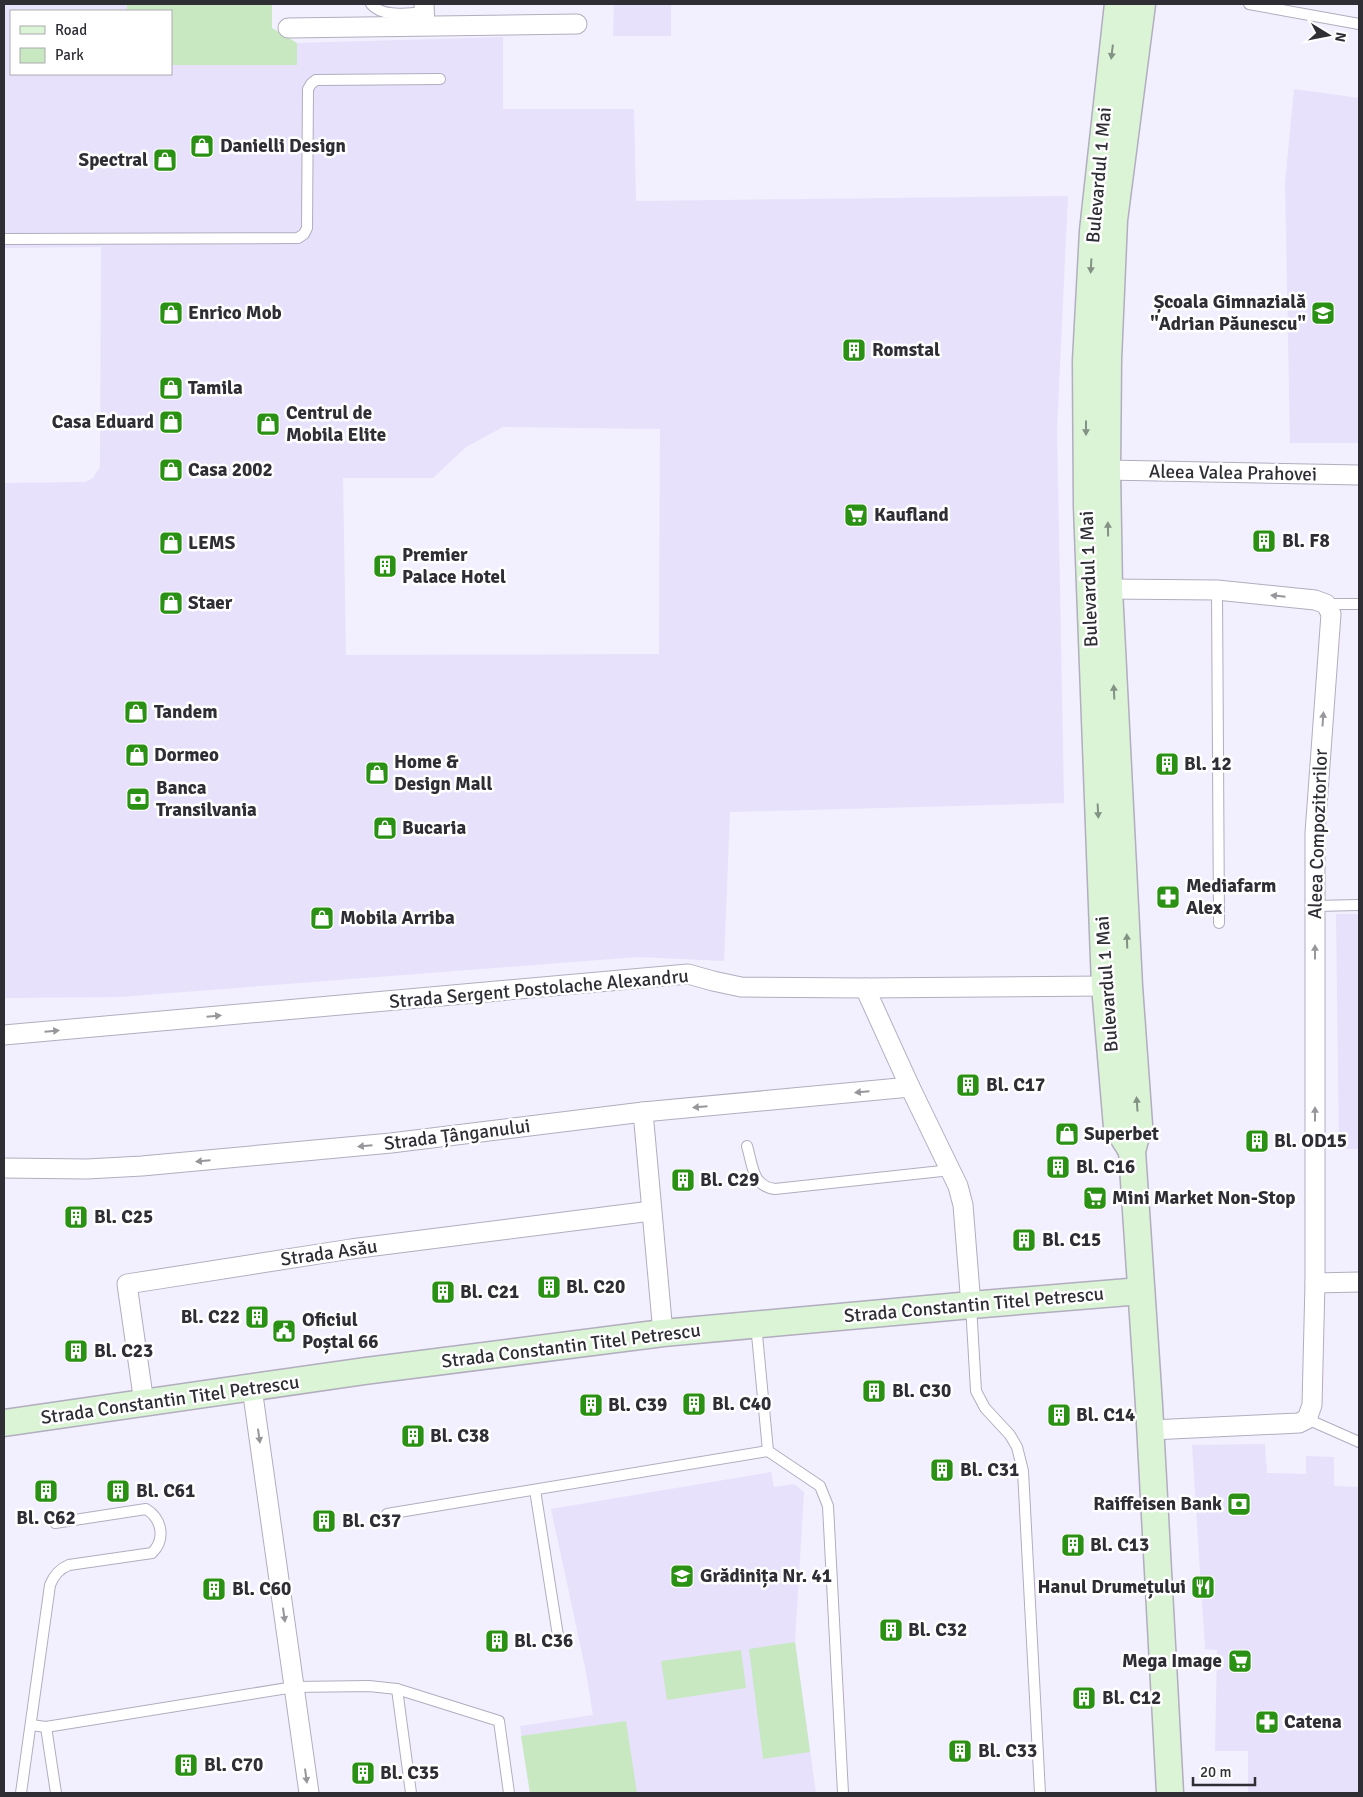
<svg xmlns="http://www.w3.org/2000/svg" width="1363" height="1797" font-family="Signika,sans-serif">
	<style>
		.built { fill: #e7e1fb; fill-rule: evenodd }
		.green { fill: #c8e8c2 }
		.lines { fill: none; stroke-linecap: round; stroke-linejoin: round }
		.lane-casing { stroke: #b2adbf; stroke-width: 12 }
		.street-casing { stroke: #b2adbf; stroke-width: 21 }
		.secondary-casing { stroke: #b2adbf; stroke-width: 29 }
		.lane { stroke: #fff; stroke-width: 10 }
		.street { stroke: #fff; stroke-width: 19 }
		.secondary { stroke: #daf4d5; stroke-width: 26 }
		.oneway { fill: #849185 }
		.oneway2 { fill: #97969a }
		.labels { text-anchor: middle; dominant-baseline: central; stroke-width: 5; stroke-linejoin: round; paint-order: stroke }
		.poi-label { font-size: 19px; font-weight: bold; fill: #2f2e35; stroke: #fff; text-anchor: start }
		.street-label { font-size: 19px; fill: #2f2e35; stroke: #fff }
	</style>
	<rect width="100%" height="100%" fill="#f2effe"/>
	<g class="built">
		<path d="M4,4h123v7h-116v63h160v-9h126v-22l206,-6v72h131l2,92 432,-5 -11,233 7,374 -334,9 -6,149 -86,-4 -519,40 -115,1v-515l81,-1 8,-4 7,-11 1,-220 -97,1zM503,427l157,2 -1,225 -313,1 -3,-177h90l33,-31z"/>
		<polygon points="614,4 671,4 671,36 613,36"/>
		<polygon points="1294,89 1359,98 1359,443 1290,443 1285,183"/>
		<polygon points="1336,914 1359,914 1359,1149 1339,1149"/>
		<polygon points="1265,1444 1267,1473 1306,1474 1306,1456 1334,1457 1334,1486 1359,1487 1359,1793 1248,1793 1248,1751 1215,1751 1217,1650 1205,1649 1192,1445"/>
		<polygon points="771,1472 774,1487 794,1484 804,1492 795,1642 816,1793 530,1793 520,1726 593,1715 586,1672 551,1509"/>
	</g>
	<g class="green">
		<polygon points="127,4 272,4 272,28 297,43 297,65 171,65 171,11 127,11"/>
		<polygon points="795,1642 810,1752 763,1759 749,1649"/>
		<polygon points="741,1650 746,1688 667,1700 661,1661"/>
		<polygon points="626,1721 637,1793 530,1793 521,1736"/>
	</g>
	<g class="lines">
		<g class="lane-casing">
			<g id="lane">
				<path d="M371,4c12,14 37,9 53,8"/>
				<polyline points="1249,4 1359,24"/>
				<polyline points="4,239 298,238 304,234 307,228 308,89 311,84 316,80 440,79"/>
				<polyline points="1217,590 1219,923"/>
				<polyline points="1326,604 1359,604"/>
				<polyline points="1315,906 1359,905"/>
				<path d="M747,1146c6,20 5,40 28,43l176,-19"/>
				<polyline points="971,1305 976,1391 985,1408 1010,1435 1017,1447 1023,1471 1040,1793"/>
				<polyline points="756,1324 768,1451 820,1486 828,1506 843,1793"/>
				<polyline points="1307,1419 1359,1442"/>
				<polyline points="535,1490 559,1642"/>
				<polyline points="387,1514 768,1451"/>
				<polyline points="397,1689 411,1793"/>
				<polyline points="31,1725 46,1727 294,1687 369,1686 397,1689 499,1721 509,1793"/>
				<polyline points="46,1727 56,1793"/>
				<path d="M21,1793l29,-208c4,-10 9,-16 19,-20l83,-12c14,-14 10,-34 -6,-44l-91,14"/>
			</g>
		</g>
		<g class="street-casing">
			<g id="street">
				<polyline points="424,4 425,25"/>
				<polyline points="288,28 577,24"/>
				<polyline points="1107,470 1359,475"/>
				<polyline points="1109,589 1217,590 1315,600 1326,604 1331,614 1315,833 1315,1283 1312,1405 1307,1419 1299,1423 1151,1430"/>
				<polyline points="865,988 910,1087 958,1186 963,1205 971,1305"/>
				<polyline points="4,1035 688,974 713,981 741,987 865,988 1105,986"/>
				<polyline points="643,1112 663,1333"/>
				<polyline points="4,1168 87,1169 142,1166 391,1143 643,1112 910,1087"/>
				<polyline points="1315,1283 1359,1282"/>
				<polyline points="252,1388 309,1793"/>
				<polyline points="144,1403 127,1284 351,1249 651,1211"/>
			</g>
		</g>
		<g class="secondary-casing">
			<g id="secondary">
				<polyline points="1118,4 1093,231 1086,361 1087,506 1105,986 1117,1127 1132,1151"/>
				<polyline points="1142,4 1114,220 1108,360 1107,470 1109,589 1129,986 1139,1125 1132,1151 1149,1405 1170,1793"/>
				<polyline points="4,1423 365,1371 663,1333 971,1305 1141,1291"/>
			</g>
		</g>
		<use href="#lane" class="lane"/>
		<use href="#street" class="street"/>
		<use href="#secondary" class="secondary"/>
	</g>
	<defs><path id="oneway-solid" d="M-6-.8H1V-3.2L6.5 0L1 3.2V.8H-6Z" transform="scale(1.25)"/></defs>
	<g class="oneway">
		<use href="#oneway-solid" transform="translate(1112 52) rotate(97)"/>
		<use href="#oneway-solid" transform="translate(1091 266) rotate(93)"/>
		<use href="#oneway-solid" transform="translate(1086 428) rotate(90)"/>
		<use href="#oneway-solid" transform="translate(1108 529) rotate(-91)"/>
		<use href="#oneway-solid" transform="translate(1114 692) rotate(-93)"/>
		<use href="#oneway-solid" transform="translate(1098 811) rotate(87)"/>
		<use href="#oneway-solid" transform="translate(1127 941) rotate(-92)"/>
		<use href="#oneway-solid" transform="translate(1137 1104) rotate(-94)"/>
	</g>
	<g class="oneway2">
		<use href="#oneway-solid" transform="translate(1278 596) rotate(-174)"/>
		<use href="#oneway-solid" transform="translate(1323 719) rotate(-86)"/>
		<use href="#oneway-solid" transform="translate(1315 952) rotate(-90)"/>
		<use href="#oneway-solid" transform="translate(214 1016) rotate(-5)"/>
		<use href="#oneway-solid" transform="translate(52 1031) rotate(-5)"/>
		<use href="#oneway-solid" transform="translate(862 1092) rotate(175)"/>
		<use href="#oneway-solid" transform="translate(700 1107) rotate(175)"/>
		<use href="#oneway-solid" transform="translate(1315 1114) rotate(-90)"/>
		<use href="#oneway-solid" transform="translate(365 1146) rotate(175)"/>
		<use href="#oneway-solid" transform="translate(203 1161) rotate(175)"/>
		<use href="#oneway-solid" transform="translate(259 1436) rotate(82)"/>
		<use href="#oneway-solid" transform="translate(284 1615) rotate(82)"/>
		<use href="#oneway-solid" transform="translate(306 1776) rotate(82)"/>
	</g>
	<defs>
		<g id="shop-square" transform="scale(1.25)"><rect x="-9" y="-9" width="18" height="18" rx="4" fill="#2a9114" stroke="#fff"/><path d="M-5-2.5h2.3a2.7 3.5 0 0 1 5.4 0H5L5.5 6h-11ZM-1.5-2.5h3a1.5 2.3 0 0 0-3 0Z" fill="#fff"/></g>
		<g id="school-square" transform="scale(1.25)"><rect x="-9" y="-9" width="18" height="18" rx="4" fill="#2a9114" stroke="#fff"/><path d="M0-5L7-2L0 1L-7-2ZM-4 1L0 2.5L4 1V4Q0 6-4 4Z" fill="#fff"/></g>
		<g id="building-square" transform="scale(1.25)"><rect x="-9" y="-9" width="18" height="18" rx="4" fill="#2a9114" stroke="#fff"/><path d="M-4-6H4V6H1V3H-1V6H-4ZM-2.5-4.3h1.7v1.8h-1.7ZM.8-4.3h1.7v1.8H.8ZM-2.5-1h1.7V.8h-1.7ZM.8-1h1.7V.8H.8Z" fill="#fff"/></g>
		<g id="supermarket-square" transform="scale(1.25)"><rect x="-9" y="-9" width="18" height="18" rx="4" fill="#2a9114" stroke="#fff"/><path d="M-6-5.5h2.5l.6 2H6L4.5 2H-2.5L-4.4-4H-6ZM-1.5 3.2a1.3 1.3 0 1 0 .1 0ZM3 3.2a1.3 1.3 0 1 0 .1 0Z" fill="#fff"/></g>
		<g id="bank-square" transform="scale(1.25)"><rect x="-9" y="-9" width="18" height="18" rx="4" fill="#2a9114" stroke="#fff"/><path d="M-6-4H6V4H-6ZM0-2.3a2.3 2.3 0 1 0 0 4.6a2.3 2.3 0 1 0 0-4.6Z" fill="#fff"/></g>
		<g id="pharmacy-square" transform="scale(1.25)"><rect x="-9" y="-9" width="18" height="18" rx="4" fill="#2a9114" stroke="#fff"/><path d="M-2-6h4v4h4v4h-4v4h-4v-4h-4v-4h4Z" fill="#fff"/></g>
		<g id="civic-square" transform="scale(1.25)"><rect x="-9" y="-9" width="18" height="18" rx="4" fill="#2a9114" stroke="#fff"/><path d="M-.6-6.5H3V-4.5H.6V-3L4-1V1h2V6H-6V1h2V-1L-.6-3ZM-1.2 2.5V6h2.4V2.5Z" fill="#fff"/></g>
		<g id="restaurant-square" transform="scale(1.25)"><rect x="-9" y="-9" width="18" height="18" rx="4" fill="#2a9114" stroke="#fff"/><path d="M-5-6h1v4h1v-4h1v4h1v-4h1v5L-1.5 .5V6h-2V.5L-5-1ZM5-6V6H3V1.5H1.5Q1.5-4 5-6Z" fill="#fff"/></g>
	</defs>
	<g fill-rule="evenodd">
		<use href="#shop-square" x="202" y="146"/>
		<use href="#shop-square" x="165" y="160"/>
		<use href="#shop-square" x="171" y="313"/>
		<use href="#school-square" x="1323" y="313"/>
		<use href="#building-square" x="854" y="350"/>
		<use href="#shop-square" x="171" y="388"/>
		<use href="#shop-square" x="171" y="422"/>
		<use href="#shop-square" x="268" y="424"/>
		<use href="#shop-square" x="171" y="470"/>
		<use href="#supermarket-square" x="856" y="515"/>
		<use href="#building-square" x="1264" y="541"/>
		<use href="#shop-square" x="171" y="543"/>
		<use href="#building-square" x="385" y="566"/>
		<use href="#shop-square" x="171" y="603"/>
		<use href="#shop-square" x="136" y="712"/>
		<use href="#shop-square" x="137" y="755"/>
		<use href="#building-square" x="1167" y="764"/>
		<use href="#shop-square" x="377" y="773"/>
		<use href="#bank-square" x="138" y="799"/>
		<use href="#shop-square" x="385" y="828"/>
		<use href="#pharmacy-square" x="1168" y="897"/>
		<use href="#shop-square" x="322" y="918"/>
		<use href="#building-square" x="968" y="1085"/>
		<use href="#shop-square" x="1067" y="1134"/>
		<use href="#building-square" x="1257" y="1141"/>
		<use href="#building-square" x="1058" y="1167"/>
		<use href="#building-square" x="683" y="1180"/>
		<use href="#supermarket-square" x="1095" y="1198"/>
		<use href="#building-square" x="76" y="1217"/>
		<use href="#building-square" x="1024" y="1240"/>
		<use href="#building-square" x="549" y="1287"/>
		<use href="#building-square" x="443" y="1292"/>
		<use href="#building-square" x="257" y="1317"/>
		<use href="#civic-square" x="284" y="1331"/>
		<use href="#building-square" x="76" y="1351"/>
		<use href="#building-square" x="874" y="1391"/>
		<use href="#building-square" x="694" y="1404"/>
		<use href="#building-square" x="591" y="1405"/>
		<use href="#building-square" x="1059" y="1415"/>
		<use href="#building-square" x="413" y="1436"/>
		<use href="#building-square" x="942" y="1470"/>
		<use href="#building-square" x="46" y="1491"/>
		<use href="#building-square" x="118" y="1491"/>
		<use href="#bank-square" x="1239" y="1504"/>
		<use href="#building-square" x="324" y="1521"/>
		<use href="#building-square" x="1073" y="1545"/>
		<use href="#school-square" x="682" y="1576"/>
		<use href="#restaurant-square" x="1203" y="1587"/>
		<use href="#building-square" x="214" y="1589"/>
		<use href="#building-square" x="891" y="1630"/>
		<use href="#building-square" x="497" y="1641"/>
		<use href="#supermarket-square" x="1240" y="1661"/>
		<use href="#building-square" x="1084" y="1698"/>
		<use href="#pharmacy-square" x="1267" y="1722"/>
		<use href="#building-square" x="960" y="1751"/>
		<use href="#building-square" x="186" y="1765"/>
		<use href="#building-square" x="363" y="1773"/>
	</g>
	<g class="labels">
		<g class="poi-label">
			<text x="220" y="146">Danielli Design</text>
			<text x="148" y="160" text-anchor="end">Spectral</text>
			<text x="1306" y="302" text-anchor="end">Școala Gimnazială<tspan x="1306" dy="22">"Adrian Păunescu"</tspan></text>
			<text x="188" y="313">Enrico Mob</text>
			<text x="872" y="350">Romstal</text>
			<text x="188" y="388">Tamila</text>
			<text x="286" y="413">Centrul de<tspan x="286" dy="22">Mobila Elite</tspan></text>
			<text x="154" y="422" text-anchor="end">Casa Eduard</text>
			<text x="188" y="470">Casa 2002</text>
			<text x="874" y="515">Kaufland</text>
			<text x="1282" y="541">Bl. F8</text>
			<text x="188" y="543">LEMS</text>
			<text x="402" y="555">Premier<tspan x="402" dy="22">Palace Hotel</tspan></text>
			<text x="188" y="603">Staer</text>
			<text x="154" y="712">Tandem</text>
			<text x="154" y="755">Dormeo</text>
			<text x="394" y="762">Home &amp;<tspan x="394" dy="22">Design Mall</tspan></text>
			<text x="1184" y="764">Bl. 12</text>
			<text x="156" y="788">Banca<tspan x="156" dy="22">Transilvania</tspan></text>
			<text x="402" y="828">Bucaria</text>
			<text x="1186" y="886">Mediafarm<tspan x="1186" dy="22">Alex</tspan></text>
			<text x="340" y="918">Mobila Arriba</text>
			<text x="986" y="1085">Bl. C17</text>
			<text x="1084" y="1134">Superbet</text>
			<text x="1274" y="1141">Bl. OD15</text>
			<text x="1076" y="1167">Bl. C16</text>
			<text x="700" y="1180">Bl. C29</text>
			<text x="1112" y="1198">Mini Market Non-Stop</text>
			<text x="94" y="1217">Bl. C25</text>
			<text x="1042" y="1240">Bl. C15</text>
			<text x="566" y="1287">Bl. C20</text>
			<text x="460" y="1292">Bl. C21</text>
			<text x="240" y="1317" text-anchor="end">Bl. C22</text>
			<text x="302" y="1320">Oficiul<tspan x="302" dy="22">Poștal 66</tspan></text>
			<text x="94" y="1351">Bl. C23</text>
			<text x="892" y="1391">Bl. C30</text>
			<text x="712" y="1404">Bl. C40</text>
			<text x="608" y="1405">Bl. C39</text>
			<text x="1076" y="1415">Bl. C14</text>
			<text x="430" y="1436">Bl. C38</text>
			<text x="960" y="1470">Bl. C31</text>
			<text x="136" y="1491">Bl. C61</text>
			<text x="1222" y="1504" text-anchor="end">Raiffeisen Bank</text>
			<text x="46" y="1518" text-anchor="middle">Bl. C62</text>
			<text x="342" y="1521">Bl. C37</text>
			<text x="1090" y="1545">Bl. C13</text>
			<text x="700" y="1576">Grădinița Nr. 41</text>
			<text x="1186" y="1587" text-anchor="end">Hanul Drumețului</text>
			<text x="232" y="1589">Bl. C60</text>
			<text x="908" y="1630">Bl. C32</text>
			<text x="514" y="1641">Bl. C36</text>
			<text x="1222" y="1661" text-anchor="end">Mega Image</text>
			<text x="1102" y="1698">Bl. C12</text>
			<text x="1284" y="1722">Catena</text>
			<text x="978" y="1751">Bl. C33</text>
			<text x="204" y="1765">Bl. C70</text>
			<text x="380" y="1773">Bl. C35</text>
		</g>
		<g class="street-label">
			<text transform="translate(1099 175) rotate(-85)">Bulevardul 1 Mai</text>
			<text transform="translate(1233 473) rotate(1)">Aleea Valea Prahovei</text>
			<text transform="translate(1089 579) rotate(-92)">Bulevardul 1 Mai</text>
			<text transform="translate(1318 834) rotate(-88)">Aleea Compozitorilor</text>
			<text transform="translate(1107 984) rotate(-94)">Bulevardul 1 Mai</text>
			<text transform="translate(539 989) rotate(-5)">Strada Sergent Postolache Alexandru</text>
			<text transform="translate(457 1135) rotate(-7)">Strada Țânganului</text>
			<text transform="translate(329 1253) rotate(-8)">Strada Asău</text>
			<text transform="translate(974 1305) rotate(-5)">Strada Constantin Titel Petrescu</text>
			<text transform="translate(571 1346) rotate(-7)">Strada Constantin Titel Petrescu</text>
			<text transform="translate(170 1400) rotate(-8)">Strada Constantin Titel Petrescu</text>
		</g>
	</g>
	<rect width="1363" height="1797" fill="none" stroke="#2f2e35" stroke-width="10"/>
	<rect x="10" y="10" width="162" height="65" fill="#ffffff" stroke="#acabae"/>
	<rect x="20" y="26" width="25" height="8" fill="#daf4d5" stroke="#acabae"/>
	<text x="55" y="35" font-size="15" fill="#2f2e35">Road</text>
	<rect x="20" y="48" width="25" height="15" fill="#c8e8c2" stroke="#acabae"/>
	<text x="55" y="60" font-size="15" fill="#2f2e35">Park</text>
	<g transform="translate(1328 35) rotate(100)" stroke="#ffffff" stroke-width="4" paint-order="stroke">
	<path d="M0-4L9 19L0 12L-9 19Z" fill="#2f2e35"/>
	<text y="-8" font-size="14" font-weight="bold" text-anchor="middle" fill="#2f2e35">N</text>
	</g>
	<path d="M1193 1777v8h62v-8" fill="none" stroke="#2f2e35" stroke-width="2.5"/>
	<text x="1200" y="1777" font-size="15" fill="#2f2e35" stroke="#ffffff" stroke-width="4" paint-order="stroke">20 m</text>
</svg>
